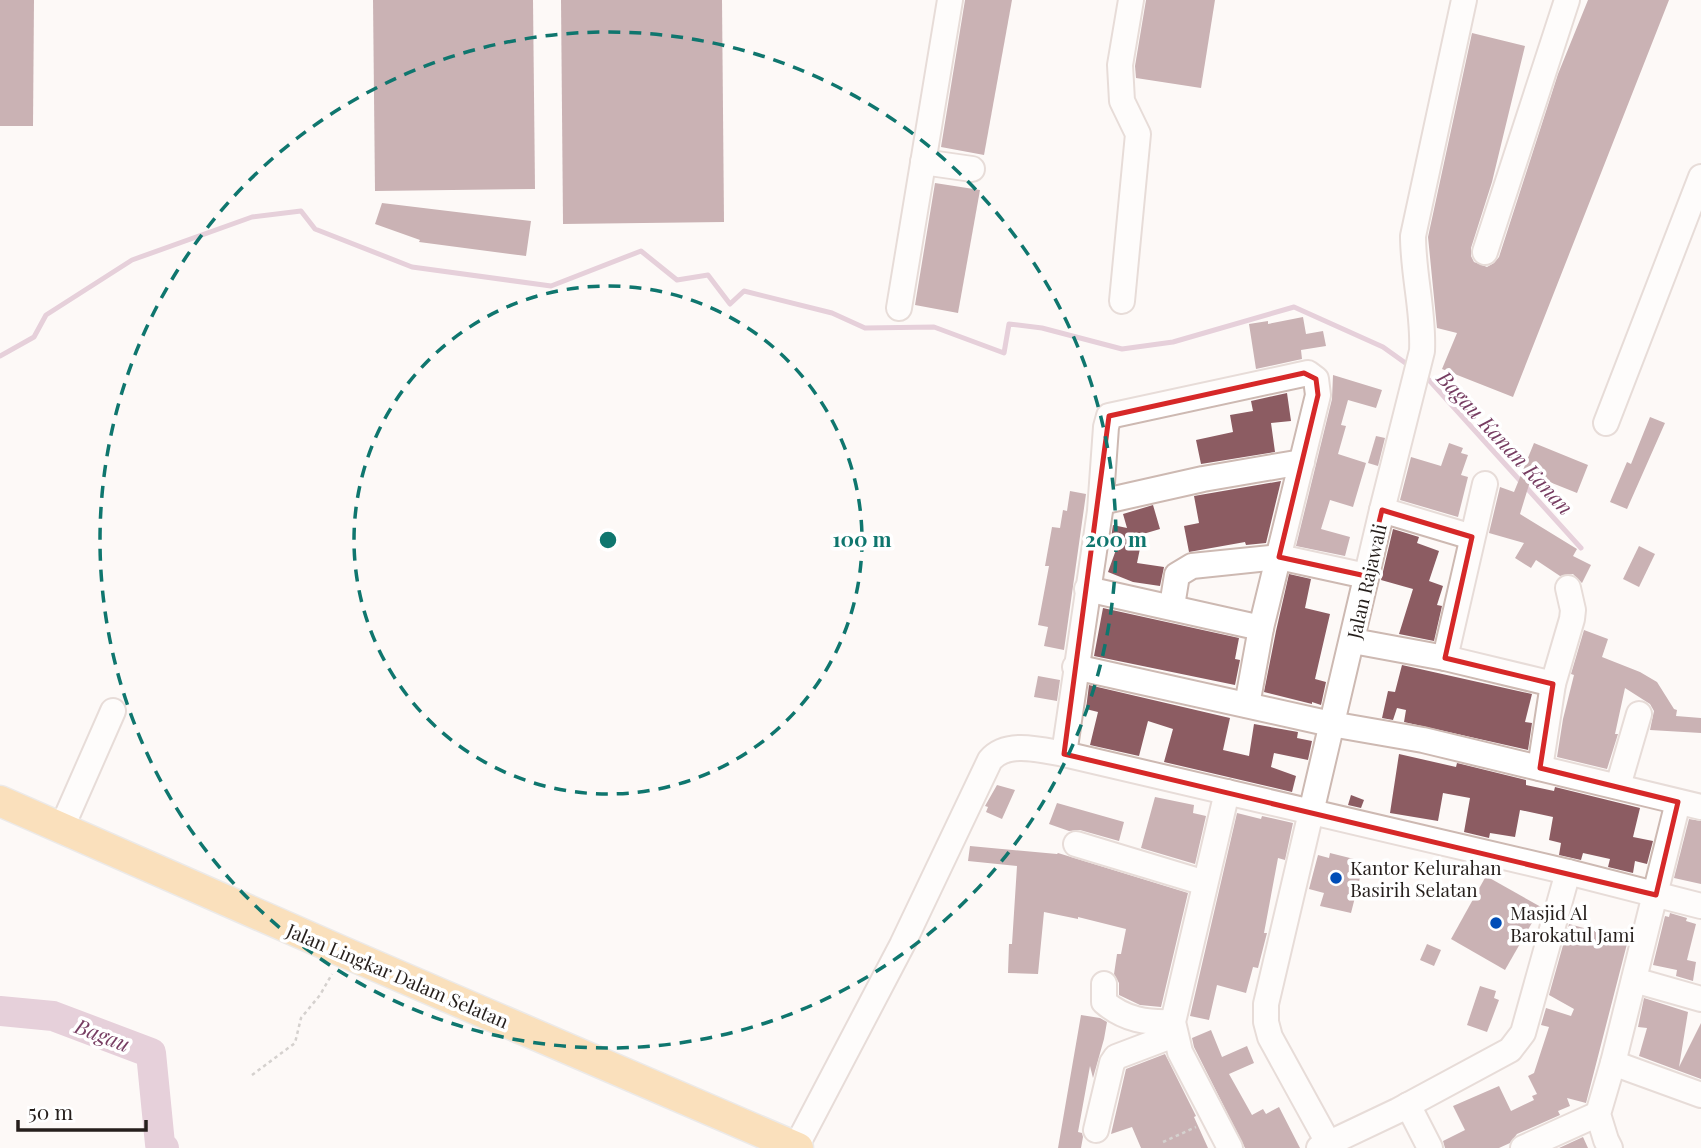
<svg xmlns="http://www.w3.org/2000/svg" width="1701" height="1148" font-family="'Playfair Display',serif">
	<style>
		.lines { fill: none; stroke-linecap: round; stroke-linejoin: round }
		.stream { stroke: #ca9db7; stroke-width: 5 }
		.river { stroke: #ca9db7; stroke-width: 30 }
		.building { fill: #8c5c62 }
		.minor-casing { stroke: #cdb9b2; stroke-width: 28 }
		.major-casing { stroke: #d8d7d6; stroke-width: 33 }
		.path { stroke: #a49f9c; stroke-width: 2.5; stroke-dasharray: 3.5 3.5; stroke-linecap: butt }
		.minor { stroke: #fff; stroke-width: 24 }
		.major { stroke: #f5c074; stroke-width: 30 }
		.marked { fill: none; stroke: #d62828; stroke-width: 5; stroke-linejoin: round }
		.ring { fill: none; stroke: #0f766e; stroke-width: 3.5; stroke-dasharray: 12 9 }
		.poi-dot { fill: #004db7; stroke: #fff; stroke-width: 2.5 }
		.labels { text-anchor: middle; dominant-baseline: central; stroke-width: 7; stroke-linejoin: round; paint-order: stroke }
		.street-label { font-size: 19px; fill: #261f1c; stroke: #fff }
		.poi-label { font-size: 19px; fill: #261f1c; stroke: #fff; text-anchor: start }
		.water-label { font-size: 21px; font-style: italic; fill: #773d62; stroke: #fff }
		.centre { fill: #0f766e; stroke: #fff; stroke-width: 3.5 }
		.ring-label { font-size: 21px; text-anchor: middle; font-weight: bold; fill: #0f766e; stroke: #fff; stroke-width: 7; stroke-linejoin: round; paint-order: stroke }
	</style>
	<rect width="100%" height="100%" fill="#fdf9f7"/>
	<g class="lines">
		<g class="stream">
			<polyline points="0,356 34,337 46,315 132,260 252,217 301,211 315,229 412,267 551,286 641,251 677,280 708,275 730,304 744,291 832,313 865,328 934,327 1004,353 1009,324 1042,328 1122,349 1173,342 1294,307 1383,347 1411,367"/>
			<polyline points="1422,375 1429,380 1581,548"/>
		</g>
		<polyline class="river" points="0,1011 53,1016 151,1053 160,1144 164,1148"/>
	</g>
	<g class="building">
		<polygon points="0,0 34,0 33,126 0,126"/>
		<polygon points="373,0 533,0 535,189 375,191"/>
		<polygon points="561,0 722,0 724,222 563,224"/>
		<polygon points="965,0 1012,0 984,155 941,147"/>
		<polygon points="1146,0 1215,0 1201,88 1136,78 1135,66"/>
		<polygon points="1588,0 1669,0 1513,397 1442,369 1457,333 1437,328 1428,237 1472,33 1525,46 1492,182 1471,248 1471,256 1474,262 1487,267 1494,263 1499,257 1558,74"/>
		<polygon points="935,183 980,190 958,313 915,305"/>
		<polygon points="382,203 531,221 526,256 419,242 420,240 375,224"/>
		<polygon points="1303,317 1306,334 1323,331 1326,346 1301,350 1302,359 1256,369 1249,324 1268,321 1268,324"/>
		<polygon points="1333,375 1382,390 1376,408 1348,400 1341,425 1346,426 1338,454 1366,463 1353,507 1330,500 1321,529 1350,537 1345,556 1296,546 1332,399"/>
		<polygon points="1287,393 1291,421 1271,423 1275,452 1201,464 1196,440 1233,432 1230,415 1253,411 1251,401"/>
		<polygon points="1650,417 1665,423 1627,509 1610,502 1627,462 1631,464"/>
		<polygon points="1376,436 1385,438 1378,466 1368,463"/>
		<polygon points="1449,443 1463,448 1461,453 1468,455 1461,475 1468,477 1458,517 1400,500 1411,457 1441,466"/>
		<polygon points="1534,443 1588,465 1577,493 1532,475 1520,514 1577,549 1573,556 1591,565 1582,583 1573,574 1560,576 1536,560 1531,568 1515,558 1524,543 1489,533 1500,487 1514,492"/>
		<polygon points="1281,481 1266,543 1246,545 1245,542 1189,552 1184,526 1199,523 1194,496"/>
		<polygon points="1070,491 1086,494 1064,650 1044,646 1048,627 1038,625 1049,566 1045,566 1052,527 1060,528 1063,510 1067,511"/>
		<polygon points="1153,505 1160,529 1143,534 1137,563 1164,567 1160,586 1133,582 1108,572 1117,547 1110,545 1113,525 1127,528 1123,514"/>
		<polygon points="1393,529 1419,537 1417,543 1439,551 1429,581 1443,586 1437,605 1442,606 1434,641 1399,634 1413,589 1381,580"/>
		<polygon points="1639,546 1655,554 1639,587 1623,579"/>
		<polygon points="1289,574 1311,579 1305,608 1330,614 1315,679 1326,682 1321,705 1312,702 1312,704 1264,692 1276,631"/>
		<polygon points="1103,608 1239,638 1235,659 1240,660 1235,685 1094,656"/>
		<polygon points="1584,630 1608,639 1602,657 1640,672 1657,682 1674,709 1677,710 1676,716 1701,718 1701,733 1650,730 1654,711 1650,704 1625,688 1615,734 1618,734 1607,769 1557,757 1563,719 1574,675 1571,674"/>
		<polygon points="1402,665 1532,694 1525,722 1532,723 1528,750 1404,722 1406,710 1397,708 1393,720 1382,718 1388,691 1395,692"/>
		<polygon points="1038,676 1060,680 1057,701 1034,697"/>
		<polygon points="1089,685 1230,718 1223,750 1249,756 1254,724 1298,732 1297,738 1312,741 1308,760 1274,753 1271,767 1296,776 1292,792 1164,762 1173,729 1148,721 1139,756 1090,745 1098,712 1086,709"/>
		<polygon points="1399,754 1456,767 1457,763 1526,780 1526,785 1554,791 1555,787 1640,808 1633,837 1653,841 1647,864 1635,861 1633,873 1608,867 1610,859 1583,853 1581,860 1559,855 1561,843 1549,840 1553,817 1520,810 1515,837 1490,833 1489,838 1464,832 1470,798 1443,793 1438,821 1390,813"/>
		<polygon points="997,785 1015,790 1002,819 986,812 988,807 985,806"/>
		<polygon points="1351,795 1364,800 1361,808 1348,805"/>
		<polygon points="1155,797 1194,805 1193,813 1206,816 1195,864 1141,848"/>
		<polygon points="1057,803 1124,822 1119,841 1080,830 1069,831 1049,824"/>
		<polygon points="1237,813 1261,819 1262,816 1293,823 1285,860 1278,858 1264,933 1267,933 1258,968 1253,967 1246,993 1217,985 1209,1020 1190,1016"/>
		<polygon points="1689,819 1701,821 1701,884 1674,878"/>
		<polygon points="970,846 1057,854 1058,853 1188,893 1161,1007 1140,1005 1119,995 1119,983 1114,974 1117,954 1121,954 1126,929 1078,917 1078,919 1044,912 1038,974 1008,973 1009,944 1012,944 1017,866 968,861"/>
		<polygon points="1330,853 1354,859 1353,864 1363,866 1351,913 1320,906 1324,893 1309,889 1318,855 1329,858"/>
		<polygon points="1486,876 1541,907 1505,970 1451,939"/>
		<polygon points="1670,913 1687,918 1686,921 1696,924 1687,960 1696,962 1693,981 1676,976 1677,970 1653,965 1665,916 1669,917"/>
		<polygon points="1569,924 1628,940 1586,1103 1567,1098 1570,1106 1558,1111 1560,1115 1517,1134 1510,1143 1499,1148 1445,1148 1443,1141 1465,1130 1453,1106 1499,1086 1511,1111 1534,1100 1532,1096 1537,1094 1528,1076 1534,1073 1549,1027 1541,1025 1546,1008 1571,1016 1574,1009 1549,995"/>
		<polygon points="1427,944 1441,950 1434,966 1420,960"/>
		<polygon points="1480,986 1496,991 1494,998 1499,1000 1487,1032 1467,1025"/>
		<polygon points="1644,998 1688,1012 1679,1067 1701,1023 1701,1079 1639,1056 1647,1028 1638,1027"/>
		<polygon points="1081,1015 1100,1018 1107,1022 1104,1039 1093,1078 1090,1066 1078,1132 1082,1133 1083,1137 1081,1148 1058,1148"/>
		<polygon points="1211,1030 1222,1057 1247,1046 1254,1063 1229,1074 1252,1115 1263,1109 1266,1114 1279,1107 1300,1148 1245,1148 1194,1047 1192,1038"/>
		<polygon points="1165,1054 1196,1116 1194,1117 1208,1148 1141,1148 1132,1127 1111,1134 1126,1069"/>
		<polygon points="1583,1137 1588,1148 1559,1148"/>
	</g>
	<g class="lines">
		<g class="minor-casing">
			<g id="minor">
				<polyline points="923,162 972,169"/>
				<polyline points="1485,252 1567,0"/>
				<polyline points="1122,301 1138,134 1122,101 1120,65 1131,0"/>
				<polyline points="899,308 950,0"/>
				<polyline points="1606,423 1701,177"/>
				<polyline points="1101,502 1203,479 1302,462"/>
				<polyline points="1382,510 1472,537"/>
				<polyline points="1087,589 1261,628"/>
				<polyline points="1172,606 1177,575 1192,566 1279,557 1366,576"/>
				<polyline points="1353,641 1445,658 1553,684"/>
				<polyline points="1445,658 1485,484"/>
				<polyline points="1075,667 1331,724 1423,740 1701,807"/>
				<polyline points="1064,754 1100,511 1106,427 1109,416 1308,373 1316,379 1318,395 1261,628 1247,705"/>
				<polyline points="1540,768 1553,684 1572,619 1573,610 1568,588"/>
				<polyline points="1618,786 1639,714"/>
				<polyline points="1227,792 1173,1022 1180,1052 1230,1148"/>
				<polyline points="62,827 113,711"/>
				<polyline points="1076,844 1205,883"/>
				<polyline points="1634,980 1701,999"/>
				<path d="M1104,984v18c21,18 43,21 69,20"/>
				<polyline points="1613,1063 1701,1095"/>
				<polyline points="1408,1105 1430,1148"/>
				<polyline points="1096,1130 1112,1063 1116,1057 1174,1035"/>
				<path d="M796,1147l106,-202 88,-185c17,-20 51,-10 74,-6l504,118 133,34"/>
				<polyline points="1319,1148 1397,1111 1510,1050 1523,1033 1568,872"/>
				<path d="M1331,1148l-61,-111 -4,-15v-18l116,-494 40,-159c2,-39 -9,-76 -9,-115l51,-236"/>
				<polyline points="1523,1148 1598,1114"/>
				<polyline points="1610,1148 1606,1140 1598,1114 1613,1063 1678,802"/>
			</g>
		</g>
		<g class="major-casing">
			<polyline id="major" points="0,801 341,951 798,1148"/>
		</g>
		<g class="path">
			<polyline points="252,1075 295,1043 301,1018 320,995 332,974"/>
			<polyline points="1163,1142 1196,1127"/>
		</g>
		<use href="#minor" class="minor"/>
		<use href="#major" class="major"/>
	</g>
	<path d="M0 0H1701V1148H0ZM1304,373l12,6 2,16 -39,162 87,19 16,-66 90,27 -27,121 108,26 -13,84 138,34 -22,93 -592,-141 45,-338z" fill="#fdf9f7" fill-opacity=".55" fill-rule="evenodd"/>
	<path class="marked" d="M1304,373l12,6 2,16 -39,162 87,19 16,-66 90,27 -27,121 108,26 -13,84 138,34 -22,93 -592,-141 45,-338z"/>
	<g class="ring">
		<circle cx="608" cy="540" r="254"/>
		<circle cx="608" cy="540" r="508"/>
	</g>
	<g class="poi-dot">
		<circle cx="1336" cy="878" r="7"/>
		<circle cx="1496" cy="923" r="7"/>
	</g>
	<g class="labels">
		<g class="street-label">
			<text transform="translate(1366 581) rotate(-77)">Jalan Rajawali</text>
			<text transform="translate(398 975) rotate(23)">Jalan Lingkar Dalam Selatan</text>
		</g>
		<g class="poi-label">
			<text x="1350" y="867">Kantor Kelurahan<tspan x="1350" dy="22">Basirih Selatan</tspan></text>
			<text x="1510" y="912">Masjid Al<tspan x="1510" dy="22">Barokatul Jami</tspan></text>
		</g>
		<g class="water-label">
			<text transform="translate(1506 442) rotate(47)">Bagau Kanan Kanan</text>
			<text transform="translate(103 1034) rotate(21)">Bagau</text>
		</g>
	</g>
	<circle cx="608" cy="540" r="10" class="centre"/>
	<g class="ring-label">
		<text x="862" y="547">100 m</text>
		<text x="1116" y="547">200 m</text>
	</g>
	<path d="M18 1120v10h128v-10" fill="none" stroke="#261f1c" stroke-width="3.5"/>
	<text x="28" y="1120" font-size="21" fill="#261f1c" stroke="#ffffff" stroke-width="5" paint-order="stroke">50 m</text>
</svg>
